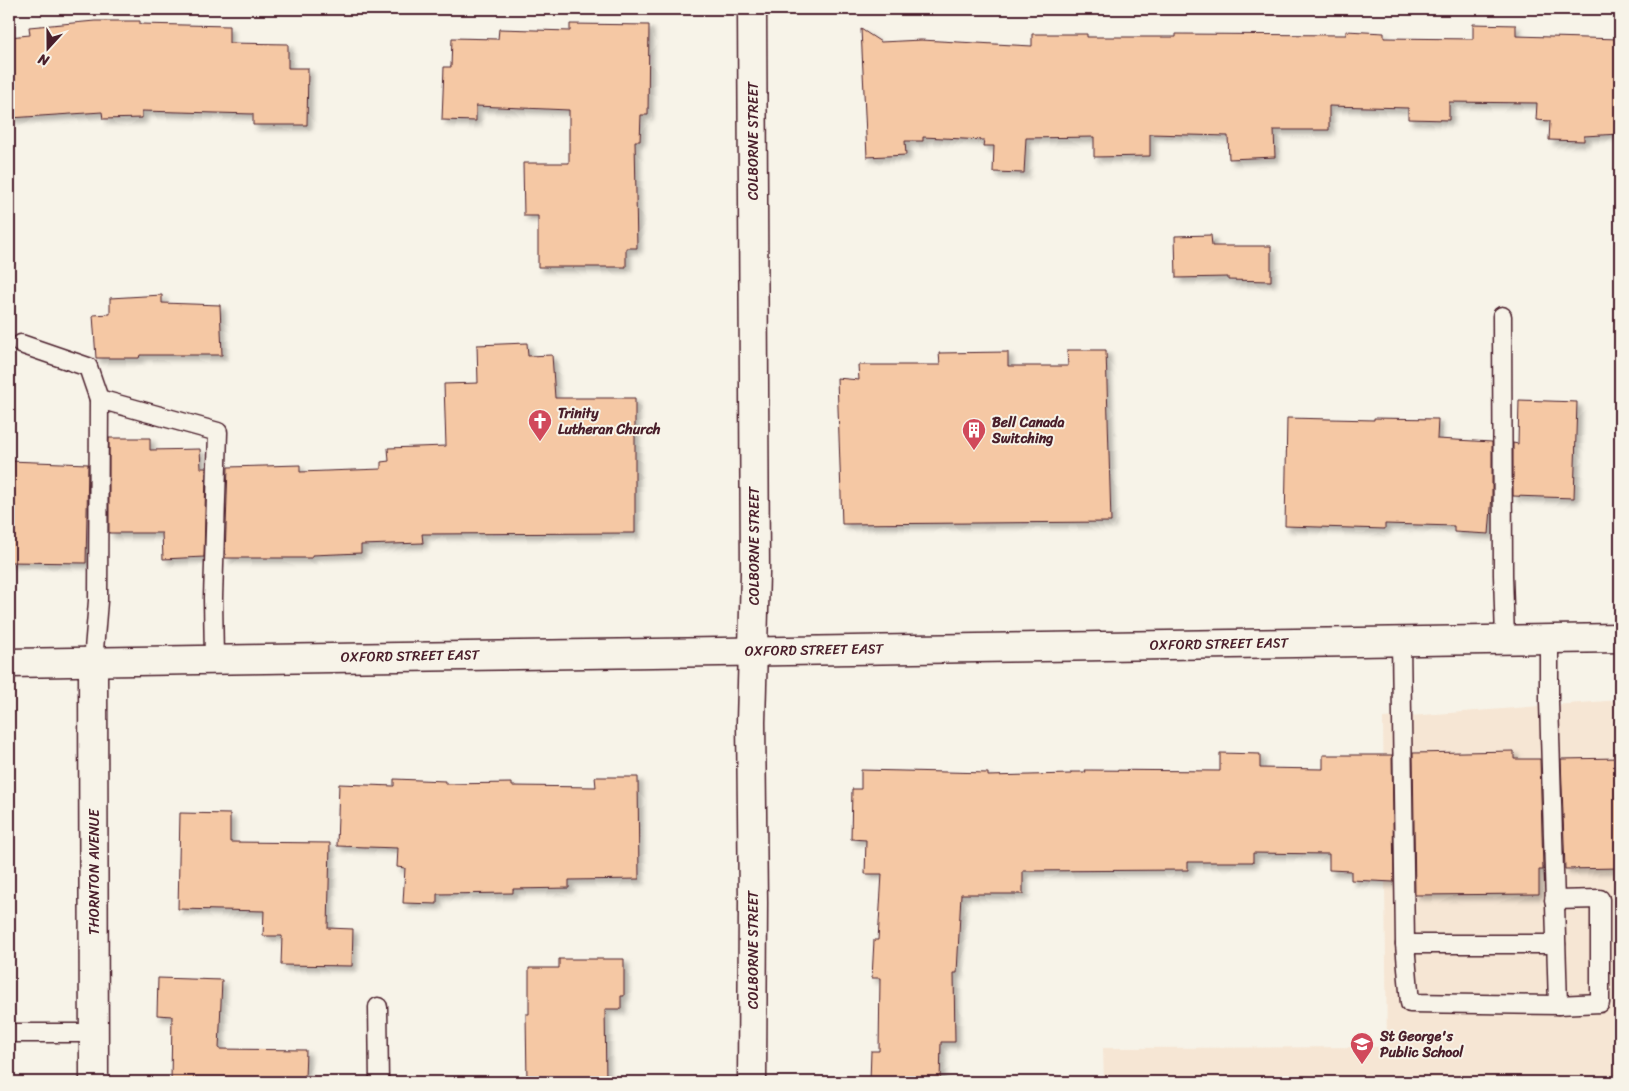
<svg xmlns="http://www.w3.org/2000/svg" width="1629" height="1091" font-family="Sriracha,sans-serif">
	<style>
		.built { fill: #f6e6d4 }
		.building { fill: #f5c8a4; stroke: #4a1f2b; filter: url(#shadow) }
		.lines { fill: none; stroke-linecap: round; stroke-linejoin: round }
		.service-casing { stroke: #4a1f2b; stroke-width: 21 }
		.minor-casing { stroke: #4a1f2b; stroke-width: 31 }
		.tertiary-casing { stroke: #4a1f2b; stroke-width: 31 }
		.secondary-casing { stroke: #4a1f2b; stroke-width: 31 }
		.service { stroke: #f7f3e8; stroke-width: 18 }
		.minor { stroke: #f7f3e8; stroke-width: 28 }
		.tertiary { stroke: #f7f3e8; stroke-width: 28 }
		.secondary { stroke: #f7f3e8; stroke-width: 28 }
		.labels { text-anchor: middle; dominant-baseline: central; stroke-width: 4; stroke-linejoin: round; paint-order: stroke }
		.street-label { font-size: 14px; fill: #4a1f2b; stroke: #f7f3e8 }
		.poi-label { font-size: 14px; font-weight: bold; fill: #4a1f2b; stroke: #f7f3e8; text-anchor: start }
	</style>
	<defs>
		<filter id="shadow"><feDropShadow dx="4.5" dy="4.5" stdDeviation="2.5" flood-color="#0004"/></filter>
	</defs>
	<rect width="100%" height="100%" fill="#f7f3e8"/>
	<filter id="ink" filterUnits="userSpaceOnUse"><feTurbulence type="fractalNoise" baseFrequency=".02" numOctaves="2"/><feDisplacementMap in="SourceGraphic" scale="10" xChannelSelector="R" yChannelSelector="G"/><feConvolveMatrix kernelMatrix="1 2 1 2 8 2 1 2 1" color-interpolation-filters="sRGB"/></filter>
	<g filter="url(#ink)">
		<polygon class="built" points="1620,700 1620,1082 1104,1082 1103,1048 1387,1047 1383,718"/>
		<g class="building">
			<polygon points="95,21 140,21 140,24 229,26 229,43 288,44 288,68 308,68 307,125 253,125 253,114 142,111 142,118 103,119 102,112 10,118 9,37 30,35 29,27"/>
			<polygon points="570,24 649,25 648,115 641,115 640,141 635,141 637,248 626,248 626,267 538,267 538,216 524,216 523,163 569,163 569,110 476,106 476,121 442,120 444,67 451,67 452,38 498,39 499,29 570,31"/>
			<polygon points="1473,24 1516,25 1516,36 1620,39 1620,134 1584,136 1584,141 1549,140 1550,121 1536,120 1537,103 1449,102 1449,120 1408,119 1408,108 1329,106 1329,130 1274,130 1275,157 1229,159 1228,136 1150,134 1150,156 1094,157 1094,137 1026,138 1024,173 993,172 994,146 983,146 984,140 923,137 923,141 905,141 906,155 867,157 861,29 881,42 921,40 1032,46 1032,34 1087,34 1087,37 1176,37 1176,34 1346,35 1346,31 1384,33 1384,38 1473,39"/>
			<polygon points="1211,235 1212,246 1271,246 1271,281 1228,280 1228,277 1176,278 1175,236"/>
			<polygon points="162,295 162,303 220,305 222,355 140,355 139,358 96,358 93,315 110,314 110,298"/>
			<polygon points="527,343 528,356 552,355 555,398 635,398 635,533 422,534 423,543 361,545 361,553 312,555 312,558 225,558 228,467 300,465 300,472 381,469 381,462 389,461 388,448 446,446 444,384 478,383 477,345"/>
			<polygon points="1067,350 1106,350 1111,522 842,524 837,378 859,380 858,365 940,365 939,353 1008,352 1008,366 1068,366"/>
			<polygon points="1519,400 1577,402 1574,498 1513,496 1513,443 1518,444"/>
			<polygon points="1287,418 1374,420 1374,418 1438,419 1437,439 1492,442 1492,495 1489,534 1454,532 1454,526 1385,524 1385,529 1285,526"/>
			<polygon points="109,438 150,438 150,450 200,449 201,468 206,468 204,557 163,559 162,533 109,533"/>
			<polygon points="9,461 88,464 86,563 9,562"/>
			<polygon points="1514,751 1514,759 1540,759 1543,870 1539,870 1539,894 1415,895 1413,753"/>
			<polygon points="1220,753 1260,754 1260,768 1323,769 1323,755 1392,755 1394,882 1351,880 1351,871 1329,870 1329,854 1253,853 1253,862 1188,862 1188,870 1023,871 1023,894 961,894 957,973 954,973 955,1042 941,1042 940,1082 870,1082 871,1051 879,1051 880,978 872,978 874,940 878,940 882,874 865,874 866,840 851,839 852,789 861,789 861,770 988,773 988,776 1071,774 1071,772 1086,772 1085,770 1220,771"/>
			<polygon points="1620,758 1620,868 1565,869 1561,759"/>
			<polygon points="595,777 638,777 639,879 569,880 569,888 513,889 513,893 437,894 437,904 403,903 405,868 397,867 398,848 337,846 339,784 394,786 394,779 445,781 445,784 512,783 512,786 596,787"/>
			<polygon points="180,813 230,814 230,842 330,843 328,928 353,929 352,966 281,965 282,936 263,936 264,911 178,909"/>
			<polygon points="559,959 624,959 624,996 621,996 621,1009 605,1009 606,1082 527,1082 526,1014 529,1014 529,968 559,968"/>
			<polygon points="158,978 222,980 219,1049 306,1050 305,1078 261,1077 261,1082 171,1082 172,1016 157,1015"/>
		</g>
		<g class="lines">
			<g class="service-casing">
				<g id="service">
					<polyline points="1502,316 1503,575 1505,639"/>
					<polyline points="21,344 88,367 99,399"/>
					<polyline points="1401,641 1405,944 1410,1003 1558,1005 1549,701 1549,639"/>
					<polyline points="93,662 98,601 99,399 218,432 213,598 214,660"/>
					<polyline points="1554,900 1600,899 1600,1003 1558,1005"/>
					<polyline points="1405,944 1556,944"/>
					<polyline points="378,1007 379,1082"/>
					<polyline points="9,1033 94,1033"/>
				</g>
			</g>
			<g class="minor-casing">
				<polyline id="minor" points="93,662 94,1082"/>
			</g>
			<g class="tertiary-casing">
				<polyline id="tertiary" points="752,1082 753,902 751,722 755,573 752,9"/>
			</g>
			<g class="secondary-casing">
				<polyline id="secondary" points="9,663 1620,638"/>
			</g>
			<use href="#service" class="service"/>
			<use href="#minor" class="minor"/>
			<use href="#tertiary" class="tertiary"/>
			<use href="#secondary" class="secondary"/>
		</g>
	</g>
	<defs>
		<g id="church-pin" transform="scale(1.25)"><path d="M0 17L-7.5 6A9.5 9.5 0 1 1 7.5 6Z" fill="#d1495b" stroke="#f7f3e8"/><path d="M-1.2-6h2.4v3.5h3.3v2.4h-3.3V6h-2.4V-.1h-3.3v-2.4h3.3Z" fill="#fff"/></g>
		<g id="building-pin" transform="scale(1.25)"><path d="M0 17L-7.5 6A9.5 9.5 0 1 1 7.5 6Z" fill="#d1495b" stroke="#f7f3e8"/><path d="M-4-6H4V6H1V3H-1V6H-4ZM-2.5-4.3h1.7v1.8h-1.7ZM.8-4.3h1.7v1.8H.8ZM-2.5-1h1.7V.8h-1.7ZM.8-1h1.7V.8H.8Z" fill="#fff"/></g>
		<g id="school-pin" transform="scale(1.25)"><path d="M0 17L-7.5 6A9.5 9.5 0 1 1 7.5 6Z" fill="#d1495b" stroke="#f7f3e8"/><path d="M0-5L7-2L0 1L-7-2ZM-4 1L0 2.5L4 1V4Q0 6-4 4Z" fill="#fff"/></g>
	</defs>
	<g fill-rule="evenodd">
		<use href="#church-pin" x="540" y="421"/>
		<use href="#building-pin" x="974" y="430"/>
		<use href="#school-pin" x="1362" y="1044"/>
	</g>
	<g class="labels">
		<g class="street-label">
			<text transform="translate(753 141) rotate(-90)">COLBORNE STREET</text>
			<text transform="translate(754 546) rotate(-90)">COLBORNE STREET</text>
			<text transform="translate(1219 644) rotate(-1)">OXFORD STREET EAST</text>
			<text transform="translate(814 650) rotate(-1)">OXFORD STREET EAST</text>
			<text transform="translate(410 656) rotate(-1)">OXFORD STREET EAST</text>
			<text transform="translate(94 872) rotate(-90)">THORNTON AVENUE</text>
			<text transform="translate(753 950) rotate(-90)">COLBORNE STREET</text>
		</g>
		<g class="poi-label">
			<text x="558" y="413">Trinity<tspan x="558" dy="16">Lutheran Church</tspan></text>
			<text x="992" y="422">Bell Canada<tspan x="992" dy="16">Switching</tspan></text>
			<text x="1380" y="1036">St George's<tspan x="1380" dy="16">Public School</tspan></text>
		</g>
	</g>
	<rect width="1629" height="1091" fill="none" stroke="#f7f3e8" stroke-width="30"/>
	<rect x="15" y="15" width="1599" height="1061" fill="none" stroke="#4a1f2b" stroke-width="2" filter="url(#ink)"/>
	<g transform="translate(48 48) rotate(201)" stroke="#f7f3e8" stroke-width="4" paint-order="stroke">
	<path d="M0-4L9 19L0 12L-9 19Z" fill="#4a1f2b"/>
	<text y="-8" font-size="14" font-weight="bold" text-anchor="middle" fill="#4a1f2b">N</text>
	</g>
</svg>
